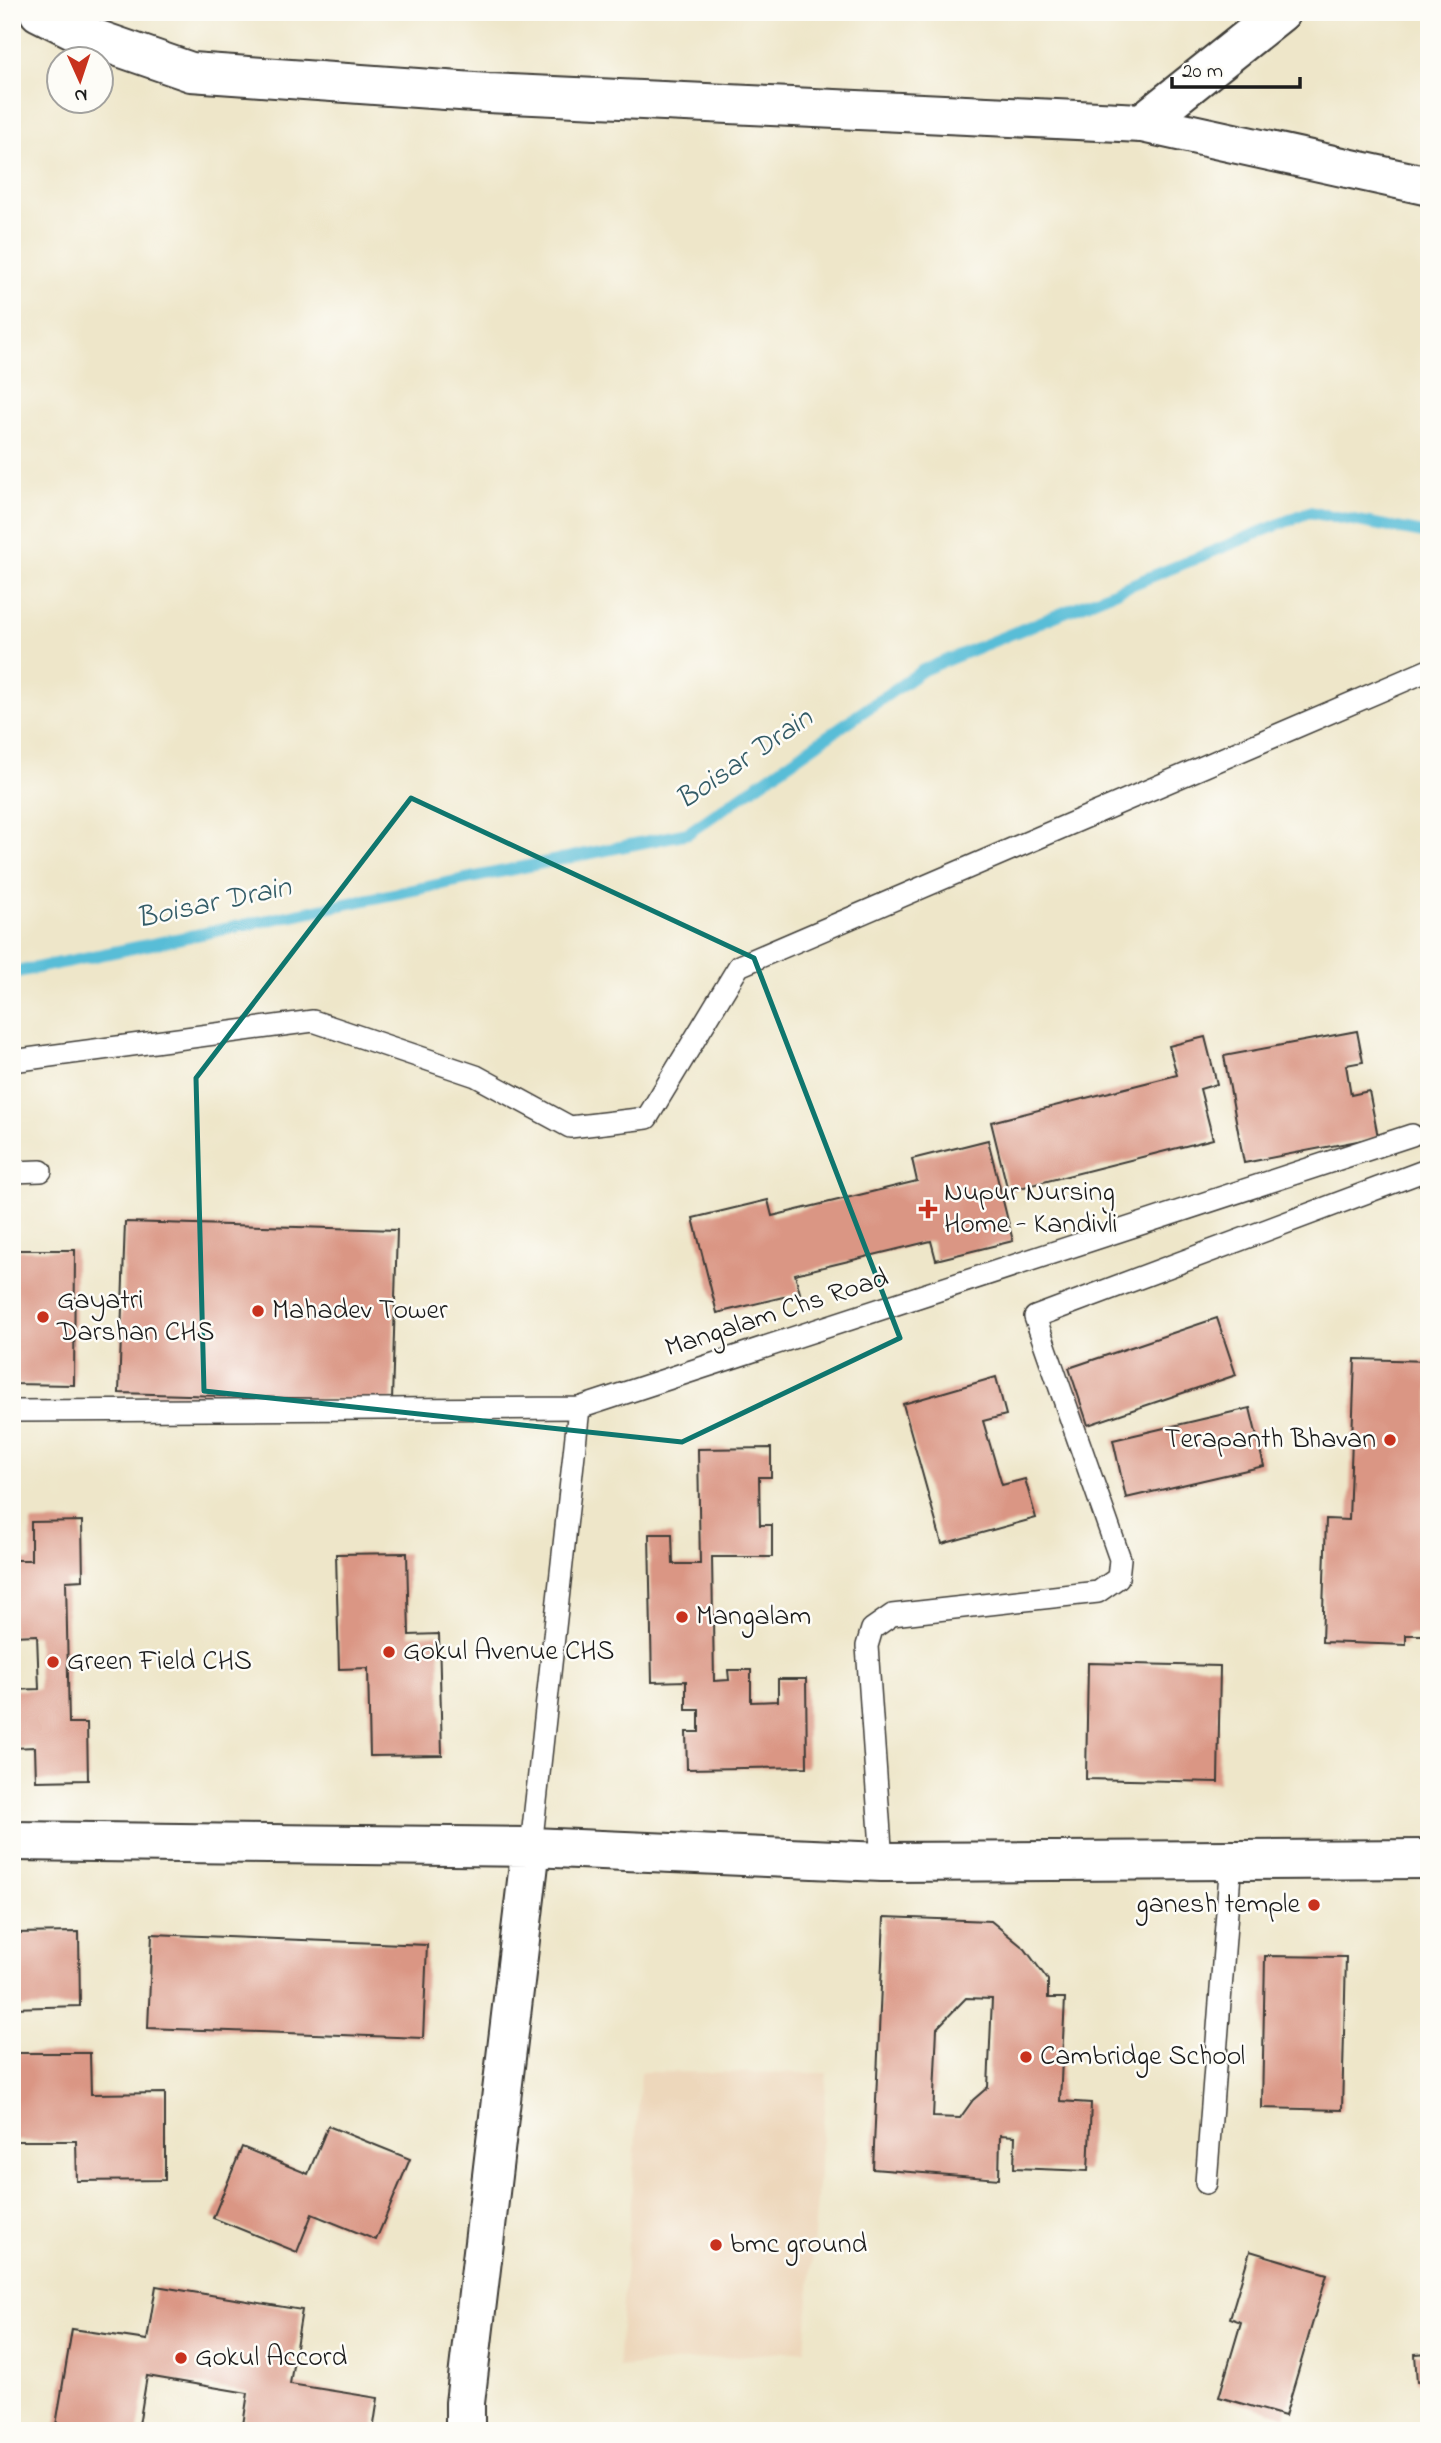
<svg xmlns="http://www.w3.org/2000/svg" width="1441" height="2443" font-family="'Indie Flower',sans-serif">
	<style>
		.built { fill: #edd7bb }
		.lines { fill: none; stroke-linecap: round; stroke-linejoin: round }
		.stream { stroke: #59bdd7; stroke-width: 12 }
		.building { fill: #da9684; fill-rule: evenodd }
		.service-casing { stroke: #3c3a36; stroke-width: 24 }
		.minor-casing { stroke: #3c3a36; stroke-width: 42 }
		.tertiary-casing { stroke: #3c3a36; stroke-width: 42 }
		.service { stroke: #fff; stroke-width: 21 }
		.minor { stroke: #fff; stroke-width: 38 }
		.tertiary { stroke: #fff; stroke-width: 38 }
		.marked { fill: none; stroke: #0f766e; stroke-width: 5; stroke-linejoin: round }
		.poi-dot { fill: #c8321e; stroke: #fdfcf7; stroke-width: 2.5 }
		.labels { text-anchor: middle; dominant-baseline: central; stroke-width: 5; stroke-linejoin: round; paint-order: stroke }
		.poi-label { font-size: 28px; fill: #1c1c1c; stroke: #fdfcf7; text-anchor: start }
		.street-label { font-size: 28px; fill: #1c1c1c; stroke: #fdfcf7 }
		.water-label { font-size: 30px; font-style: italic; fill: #345c67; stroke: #fdfcf7 }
	</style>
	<rect width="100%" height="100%" fill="#fdfcf7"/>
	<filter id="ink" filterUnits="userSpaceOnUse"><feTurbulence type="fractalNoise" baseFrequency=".0143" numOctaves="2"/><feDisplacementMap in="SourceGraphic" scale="14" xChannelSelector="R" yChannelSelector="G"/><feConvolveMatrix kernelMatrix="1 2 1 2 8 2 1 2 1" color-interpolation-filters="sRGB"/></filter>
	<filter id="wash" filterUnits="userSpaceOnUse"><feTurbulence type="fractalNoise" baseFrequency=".00686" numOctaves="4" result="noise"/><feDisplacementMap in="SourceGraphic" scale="28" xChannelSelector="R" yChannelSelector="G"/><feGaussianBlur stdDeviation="1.57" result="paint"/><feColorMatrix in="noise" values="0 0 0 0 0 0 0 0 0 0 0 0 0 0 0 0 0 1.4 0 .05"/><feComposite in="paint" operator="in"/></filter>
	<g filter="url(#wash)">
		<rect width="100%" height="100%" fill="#eee6c9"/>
		<polygon class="built" points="641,2072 827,2073 805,2350 618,2367"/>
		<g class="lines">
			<polyline class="stream" points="12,973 688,833 923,670 1309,512 1429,534"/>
		</g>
		<g id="blocks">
			<g class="building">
				<polygon points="1357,1031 1363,1062 1346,1065 1351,1095 1369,1091 1378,1137 1244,1163 1224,1056"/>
				<polygon points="1205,1037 1217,1084 1200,1089 1213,1139 1008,1191 991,1122 1177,1075 1169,1046"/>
				<polygon points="988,1140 1013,1241 936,1260 931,1241 795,1274 800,1293 717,1313 693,1218 768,1200 772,1216 917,1181 912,1159"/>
				<polygon points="125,1222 397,1230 392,1401 119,1393"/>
				<polygon points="12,1250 75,1250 74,1385 12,1384"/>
				<polygon points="1217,1318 1236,1375 1088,1425 1069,1368"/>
				<polygon points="1355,1359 1429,1361 1429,1635 1406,1635 1406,1645 1322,1642 1326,1519 1349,1520"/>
				<polygon points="996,1377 1006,1415 983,1421 1002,1485 1025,1479 1036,1518 942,1544 903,1404"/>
				<polygon points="1250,1408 1264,1466 1126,1498 1113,1440"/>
				<polygon points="771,1448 771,1477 759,1477 760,1525 772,1525 772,1557 712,1557 714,1681 729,1680 728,1670 751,1670 751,1702 778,1701 778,1679 806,1679 807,1767 687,1769 686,1732 699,1732 699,1710 686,1710 686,1681 652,1682 649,1534 672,1534 673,1564 700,1564 698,1449"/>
				<polygon points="82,1521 83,1580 66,1581 69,1723 87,1723 88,1780 36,1781 35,1747 12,1748 12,1690 39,1689 37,1635 12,1636 12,1560 31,1560 31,1522"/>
				<polygon points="407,1553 409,1635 439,1634 442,1755 370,1756 368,1668 339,1669 336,1554"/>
				<polygon points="1088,1663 1220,1666 1218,1782 1086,1779"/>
				<path d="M884,1917l107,4 34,28 23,31v18h17l-5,103 31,2 -3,68 -74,-3 1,-32 -15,-1 -1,44 -126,-10zM966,1998l26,1 -4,88 -15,13 -13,18 -27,-1 4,-89z"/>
				<polygon points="79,1932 80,2006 12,2008 12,1933"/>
				<polygon points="152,1934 427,1945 423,2038 148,2028"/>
				<polygon points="1265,1956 1346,1957 1342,2110 1262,2108"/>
				<polygon points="12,2053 90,2053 91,2094 165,2093 165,2180 77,2181 76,2141 12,2141"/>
				<polygon points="328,2126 410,2159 376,2240 312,2214 297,2252 213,2218 242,2147 308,2174"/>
				<polygon points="1250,2251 1327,2274 1285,2416 1219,2397 1241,2322 1230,2318"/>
				<polygon points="156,2286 302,2310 290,2384 378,2398 373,2431 242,2431 248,2393 147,2376 138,2431 55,2431 72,2329 147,2340"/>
				<polygon points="1429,2353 1429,2381 1417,2382 1415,2354"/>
				<polygon points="1429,2418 1429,2431 1421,2431 1421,2419"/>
			</g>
		</g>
	</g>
	<g filter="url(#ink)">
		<use href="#blocks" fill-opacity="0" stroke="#3c3a36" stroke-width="2"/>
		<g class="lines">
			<g class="service-casing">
				<g id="service">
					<polyline points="12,1061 313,1021 476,1076 570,1127 647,1118 739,966 1429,670"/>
					<polyline points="12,1172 41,1171"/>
					<polyline points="12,1411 579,1408 1412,1135"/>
					<polyline points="531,1847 579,1408"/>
					<polyline points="882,1862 867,1646 872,1629 892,1615 1098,1592 1118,1578 1120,1559 1035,1317 1429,1169"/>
					<polyline points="1206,2183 1231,1860"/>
				</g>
			</g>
			<g class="minor-casing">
				<g id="minor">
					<polyline points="39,12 87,36 191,72 488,93 1142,123 1429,186"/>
					<polyline points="1142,123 1281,12"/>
					<polyline points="531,1847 882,1862 1429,1859"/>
				</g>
			</g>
			<g class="tertiary-casing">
				<polyline id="tertiary" points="12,1841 531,1847 465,2403 465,2431"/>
			</g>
			<use href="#service" class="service"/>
			<use href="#minor" class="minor"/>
			<use href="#tertiary" class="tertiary"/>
		</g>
	</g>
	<path class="marked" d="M411,798l343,160 146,380 -218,104 -478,-51 -8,-313z"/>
	<g class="poi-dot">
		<path d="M924.5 1198.5h7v7h7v7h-7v7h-7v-7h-7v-7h7z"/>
		<circle cx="258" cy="1311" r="7"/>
		<circle cx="43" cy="1317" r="7"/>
		<circle cx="1390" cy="1440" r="7"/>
		<circle cx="682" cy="1617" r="7"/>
		<circle cx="389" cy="1652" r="7"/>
		<circle cx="53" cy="1662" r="7"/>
		<circle cx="1314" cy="1905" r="7"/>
		<circle cx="1026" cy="2057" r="7"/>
		<circle cx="716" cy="2245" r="7"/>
		<circle cx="181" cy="2358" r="7"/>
	</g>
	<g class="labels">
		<g class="poi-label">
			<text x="944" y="1193">Nupur Nursing<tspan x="944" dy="32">Home - Kandivli</tspan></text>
			<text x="57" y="1301">Gayatri<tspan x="57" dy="32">Darshan CHS</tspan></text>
			<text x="272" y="1311">Mahadev Tower</text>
			<text x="1376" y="1440" text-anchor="end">Terapanth Bhavan</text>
			<text x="696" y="1617">Mangalam</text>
			<text x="403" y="1652">Gokul Avenue CHS</text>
			<text x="67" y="1662">Green Field CHS</text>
			<text x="1300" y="1905" text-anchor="end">ganesh temple</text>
			<text x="1040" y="2057">Cambridge School</text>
			<text x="730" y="2245">bmc ground</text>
			<text x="195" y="2358">Gokul Accord</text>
		</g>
		<g class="street-label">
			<text transform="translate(777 1314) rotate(-18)">Mangalam Chs Road</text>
		</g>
		<g class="water-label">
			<text transform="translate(745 760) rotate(-34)">Boisar Drain</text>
			<text transform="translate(214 904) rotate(-12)">Boisar Drain</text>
		</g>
	</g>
	<rect width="1441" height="2443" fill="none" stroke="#fdfcf7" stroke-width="42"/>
	<g transform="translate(80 80) rotate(177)"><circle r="33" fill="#fdfcf7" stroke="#a3a29f" stroke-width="2"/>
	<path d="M0-5L12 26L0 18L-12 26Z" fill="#c8321e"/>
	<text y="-10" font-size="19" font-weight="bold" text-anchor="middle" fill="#1c1c1c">N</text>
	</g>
	<path d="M1172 77v10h128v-10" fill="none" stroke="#1c1c1c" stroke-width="3.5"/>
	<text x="1182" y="77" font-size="21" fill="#1c1c1c" stroke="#fdfcf7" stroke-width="5" paint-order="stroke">20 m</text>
</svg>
